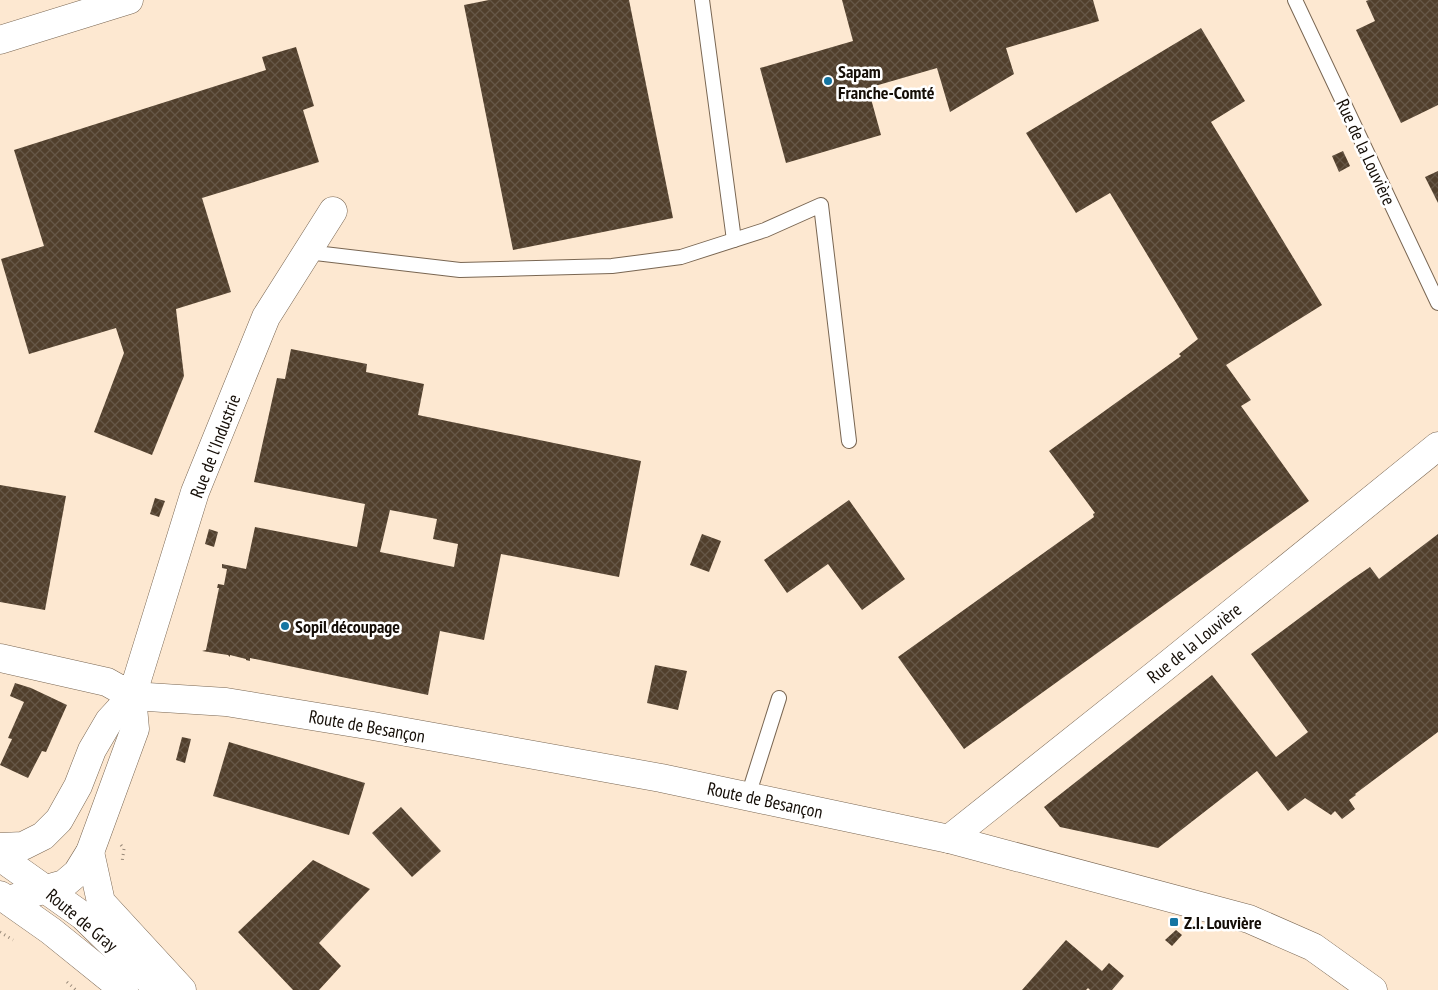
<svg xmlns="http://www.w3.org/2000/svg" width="1438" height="990" font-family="'PT Sans Narrow',sans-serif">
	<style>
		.building { fill: url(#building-cross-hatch); fill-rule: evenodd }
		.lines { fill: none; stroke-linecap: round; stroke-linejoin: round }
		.service-casing { stroke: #796652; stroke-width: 16 }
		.minor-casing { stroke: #796652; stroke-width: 29 }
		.tertiary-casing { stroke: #796652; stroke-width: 29 }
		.secondary-casing { stroke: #796652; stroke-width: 29 }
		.path { stroke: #968777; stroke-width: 3; stroke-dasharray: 1 4; stroke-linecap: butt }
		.service { stroke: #fff; stroke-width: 14 }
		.minor { stroke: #fff; stroke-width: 28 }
		.tertiary { stroke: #fff; stroke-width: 28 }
		.secondary { stroke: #fff; stroke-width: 28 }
		.poi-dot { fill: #1575a2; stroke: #fff; stroke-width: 2 }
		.labels { text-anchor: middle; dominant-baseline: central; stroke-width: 5; stroke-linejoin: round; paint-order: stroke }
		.poi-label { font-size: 18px; font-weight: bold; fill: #140d06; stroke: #fff; text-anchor: start }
		.street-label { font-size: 18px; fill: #140d06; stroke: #fff }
	</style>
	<defs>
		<pattern id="building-cross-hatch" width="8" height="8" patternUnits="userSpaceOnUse" patternTransform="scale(1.25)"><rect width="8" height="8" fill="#513f2c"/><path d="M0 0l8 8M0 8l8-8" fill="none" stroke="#665747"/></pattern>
	</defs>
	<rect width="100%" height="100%" fill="#fde8d1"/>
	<g class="building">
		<polygon points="489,0 629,0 673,218 513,250 464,5"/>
		<polygon points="842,0 1093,0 1099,21 1006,48 1014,74 950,112 937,68 868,88 881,135 786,163 760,68 853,41"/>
		<polygon points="1369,0 1438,0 1438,105 1401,123 1356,30 1375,21 1366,1"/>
		<polygon points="1201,28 1245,101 1211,122 1322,305 1226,365 1251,400 1241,406 1309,501 964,749 898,657 1094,517 1093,514 1095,513 1049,451 1181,356 1179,354 1198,339 1110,193 1076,213 1026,133"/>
		<polygon points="296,47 314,106 303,110 319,162 202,198 231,292 176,309 184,376 152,455 94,432 124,353 116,328 29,354 1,259 44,246 14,150 266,70 262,57"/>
		<polygon points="1343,151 1350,166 1339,172 1332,156"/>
		<polygon points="1438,171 1438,203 1425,177"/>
		<path d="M291,349l76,15 -1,8 58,12 -6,31 223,46 -22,116 -118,-23 -17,86 -44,-9 -12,64 -178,-37v3l-4,-1v-1l-16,-4v2l-2,-2 -26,-4 4,-1 13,-62h-2l1,-4 6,1 3,-16 -5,-1v-4l24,5 9,-42 102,20 8,-43 -111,-22 23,-104 8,1zM390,510l47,9 -4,20 25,5 -4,23 -74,-15z"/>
		<polygon points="0,485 66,496 45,610 0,602"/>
		<polygon points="155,498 165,501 159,517 150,514"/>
		<polygon points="849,500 905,579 862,610 828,564 787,593 764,560"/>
		<polygon points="209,529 218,532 214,547 205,544"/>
		<polygon points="702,534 721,541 709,572 690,565"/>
		<polygon points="1438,534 1438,732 1355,794 1356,795 1349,800 1355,809 1342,819 1335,811 1331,815 1305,798 1288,811 1257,771 1158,848 1060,827 1044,807 1212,675 1276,757 1308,732 1251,654 1348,582 1370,567 1379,579"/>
		<polygon points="655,665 687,671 678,710 647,703"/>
		<polygon points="15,683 31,688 67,705 46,752 42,751 28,778 0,765 12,739 8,738 24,702 10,696"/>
		<polygon points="182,737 191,739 185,763 176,760"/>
		<polygon points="229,742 365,783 349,835 213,796"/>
		<polygon points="401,807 441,851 412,877 372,833"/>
		<polygon points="313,860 370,889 319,943 341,966 319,990 293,990 238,932"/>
		<polygon points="1176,930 1182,935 1172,946 1165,940"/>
		<polygon points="1066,940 1102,971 1109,963 1124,976 1112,990 1090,990 1088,988 1086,990 1022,990"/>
	</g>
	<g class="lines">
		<g class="service-casing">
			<g id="service">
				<polyline points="702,0 734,240"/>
				<polyline points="1295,0 1438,303"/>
				<polyline points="307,252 460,270 612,266 681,257 765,230 821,205 849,441"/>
				<polyline points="748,796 779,698"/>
			</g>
		</g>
		<g class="minor-casing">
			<g id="minor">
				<polyline points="0,658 107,682 132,696 195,492 266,317 333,211"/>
				<polyline points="949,839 1249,919 1313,947 1373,990"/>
			</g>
		</g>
		<g class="tertiary-casing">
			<g id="tertiary">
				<polyline points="0,847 23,846 43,836 59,820 78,786 92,750 109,721 132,696 226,702 373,726 661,778 949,839 1160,671 1438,446"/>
				<polyline points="90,852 101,902 182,990"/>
				<polyline points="8,900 64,884 77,873 90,852 135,729 132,696"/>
			</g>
		</g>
		<g class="secondary-casing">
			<g id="secondary">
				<polyline points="0,40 129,0"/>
				<polyline points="0,857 83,916 159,990"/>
				<polyline points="0,895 51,931 124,990"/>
			</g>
		</g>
		<g class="path">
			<polyline points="121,845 124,849 122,862"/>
			<polyline points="0,932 13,940"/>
			<polyline points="67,982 76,990"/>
		</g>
		<use href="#service" class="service"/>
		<use href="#minor" class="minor"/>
		<use href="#tertiary" class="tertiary"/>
		<use href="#secondary" class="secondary"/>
	</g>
	<g class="poi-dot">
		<circle cx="828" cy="81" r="5"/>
		<circle cx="285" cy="626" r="5"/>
		<rect x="1169" y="917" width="10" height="10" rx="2.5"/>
	</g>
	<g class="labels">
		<g class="poi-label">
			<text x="838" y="71">Sapam<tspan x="838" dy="21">Franche-Comté</tspan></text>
			<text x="295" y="626">Sopil découpage</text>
			<text x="1184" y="922">Z.I. Louvière</text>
		</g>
		<g class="street-label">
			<text transform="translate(1366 152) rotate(65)">Rue de la Louvière</text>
			<text transform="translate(215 446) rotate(-69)">Rue de l'Industrie</text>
			<text transform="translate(1194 643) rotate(-39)">Rue de la Louvière</text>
			<text transform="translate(367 726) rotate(10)">Route de Besançon</text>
			<text transform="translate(765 800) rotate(12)">Route de Besançon</text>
			<text transform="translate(82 920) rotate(40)">Route de Gray</text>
		</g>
	</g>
</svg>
